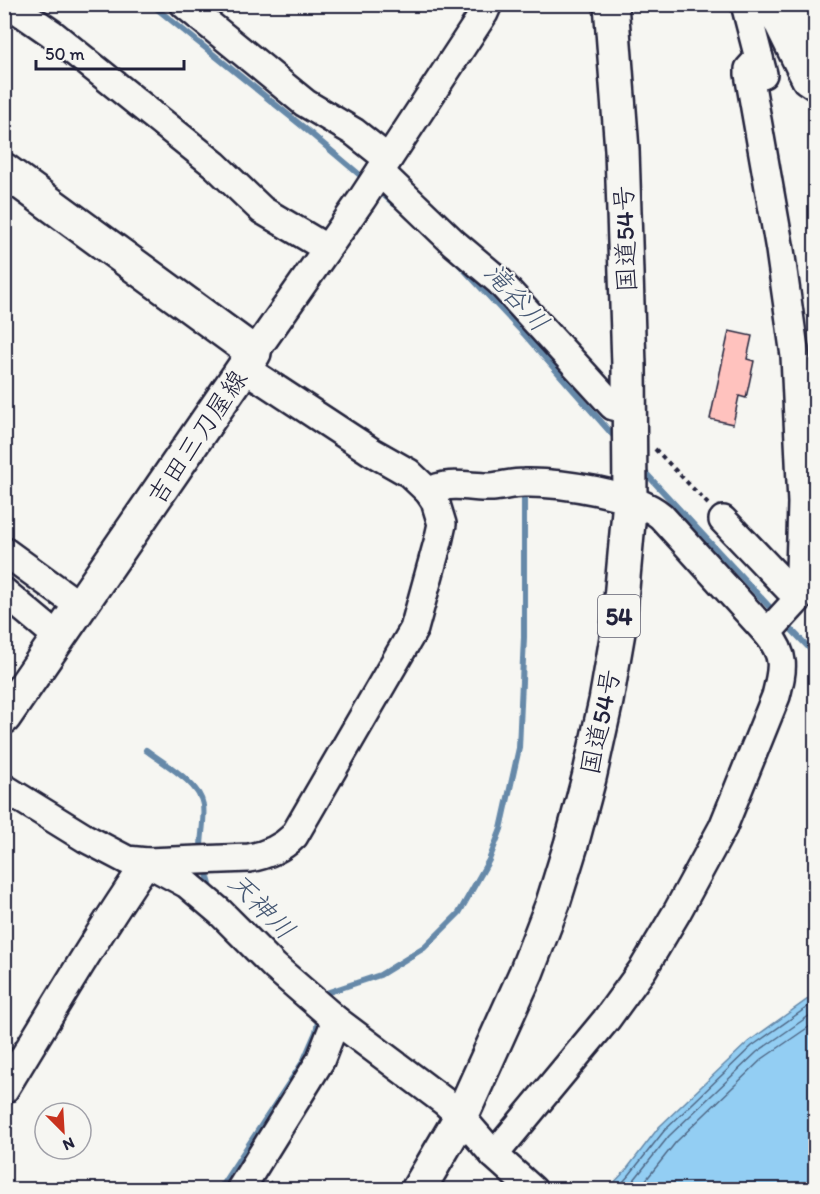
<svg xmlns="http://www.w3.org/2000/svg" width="820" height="1194" font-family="Itim,'Klee One',sans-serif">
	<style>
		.water { fill: #93cef3; stroke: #6689a9; stroke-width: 1.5 }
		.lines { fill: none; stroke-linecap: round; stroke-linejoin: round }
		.shore { stroke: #4f6785; stroke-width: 1.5 }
		.stream { stroke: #6689a9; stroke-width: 6 }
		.building { fill: #ffc2be; stroke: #22223b; stroke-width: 1.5 }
		.minor-casing { stroke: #22223b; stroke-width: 32 }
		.major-casing { stroke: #22223b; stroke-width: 38 }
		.highway-casing { stroke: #22223b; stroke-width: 38 }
		.path { stroke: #22223b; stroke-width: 4; stroke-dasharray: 4.5 4.5; stroke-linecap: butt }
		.minor { stroke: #f6f6f2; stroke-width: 27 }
		.major { stroke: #f6f6f2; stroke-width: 33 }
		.highway { stroke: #f6f6f2; stroke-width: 33 }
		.labels { text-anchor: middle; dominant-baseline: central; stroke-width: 4.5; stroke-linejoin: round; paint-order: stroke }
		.shield { fill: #f6f6f2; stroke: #626272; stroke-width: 1.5 }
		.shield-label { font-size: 24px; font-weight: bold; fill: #22223b }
		.street-label { font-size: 26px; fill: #22223b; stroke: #f6f6f2 }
		.water-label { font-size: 27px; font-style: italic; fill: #445672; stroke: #f6f6f2 }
	</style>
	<rect width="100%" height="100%" fill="#f6f6f2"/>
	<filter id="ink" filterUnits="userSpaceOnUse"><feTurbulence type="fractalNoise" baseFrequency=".0167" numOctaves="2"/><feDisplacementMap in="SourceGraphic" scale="12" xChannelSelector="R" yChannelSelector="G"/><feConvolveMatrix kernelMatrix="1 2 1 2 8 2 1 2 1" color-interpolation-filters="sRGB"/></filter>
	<g filter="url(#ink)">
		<polygon class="water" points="815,994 815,1187 812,1190 608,1189 626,1170 659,1127 748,1042"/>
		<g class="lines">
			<g class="shore">
				<polyline points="616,1190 630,1174 664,1131 752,1046 816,1001"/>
				<polyline points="626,1190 669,1136 757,1052 816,1011"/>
				<polyline points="638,1190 676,1142 762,1059 816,1022"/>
			</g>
			<g class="stream">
				<polyline points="151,4 302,126 367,181"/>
				<polyline points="377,189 394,204"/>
				<polyline points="456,261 525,335 618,441"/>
				<polyline points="642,469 776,614"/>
				<polyline points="785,623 816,655"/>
				<path d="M146,750c17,13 54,33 57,55 2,11 -2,31 -2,43l1,6"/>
				<polyline points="205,867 211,888 214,891"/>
				<polyline points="323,994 380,975 424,948 459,913 489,860 501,829 519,748 524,637 524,494"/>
				<polyline points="219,1190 303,1062 316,1032 319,1016"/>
			</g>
		</g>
		<polygon class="building" points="729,331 752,336 747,359 754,361 746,398 739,396 733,424 710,419"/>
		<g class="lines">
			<g class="minor-casing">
				<g id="minor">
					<polyline points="9,4 51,33 215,165 262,210 326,248"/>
					<polyline points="184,4 305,103 354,132 388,159"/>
					<polyline points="745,4 763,74"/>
					<polyline points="765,4 779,25 806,80 815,86"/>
					<polyline points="793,4 808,55"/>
					<polyline points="759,58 749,69 749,74 780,250 795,356 802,503 800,571"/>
					<polyline points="380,172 454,243 499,281 613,406 629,409"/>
					<polyline points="254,353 362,199 484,13 488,4"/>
					<path d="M429,492c18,-12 43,-4 63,-5 11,-1 21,-4 32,-4 35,-1 110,10 137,33l106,117"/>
					<polyline points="723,520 788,588 800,597"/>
					<polyline points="4,551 81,607"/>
					<polyline points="4,592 59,638"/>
					<path d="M4,788l81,50 42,22 20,2 102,-4c18,-3 32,-9 45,-22l120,-207 24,-87 4,-18 -7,-23 -6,-9 -20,-19 -37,-21 -128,-84"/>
					<polyline points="148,863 187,884 220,912 275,967 336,1020 445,1102 461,1117 494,1155 533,1190"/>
					<path d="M4,1090c47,-77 92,-154 143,-228"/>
					<path d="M494,1155l112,-135 37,-51 34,-57 46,-85 53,-131c7,-28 10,-40 -9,-63l33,-36 10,-25 6,-24"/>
					<polyline points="240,1190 320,1061 336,1020"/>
				</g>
			</g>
			<g class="major-casing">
				<polyline id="major" points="4,170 254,353 4,717"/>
			</g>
			<g class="highway-casing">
				<polyline id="highway" points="418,1190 461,1117 526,973 553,903 571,845 589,778 606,701 618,632 630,500 629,366 622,150 611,4"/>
			</g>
			<g class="path">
				<polyline points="655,449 708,504"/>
				<polyline points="269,1182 277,1190"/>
			</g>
			<use href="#minor" class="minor"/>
			<use href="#major" class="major"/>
			<use href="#highway" class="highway"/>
		</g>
	</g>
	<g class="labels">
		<rect class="shield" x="598" y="595" width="42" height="42" rx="4.5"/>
		<g class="shield-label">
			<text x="619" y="616">54</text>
		</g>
		<g class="street-label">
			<text transform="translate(625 239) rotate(-92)">国道54号</text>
			<text transform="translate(197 437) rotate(-56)">吉田三刀屋線</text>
			<text transform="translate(600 722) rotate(-78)">国道54号</text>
		</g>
		<g class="water-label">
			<text transform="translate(517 297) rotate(48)">滝谷川</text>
			<text transform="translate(262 906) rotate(45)">天神川</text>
		</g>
	</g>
	<rect width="820" height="1194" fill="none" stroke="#f6f6f2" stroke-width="24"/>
	<rect x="12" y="12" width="796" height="1170" fill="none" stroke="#22223b" stroke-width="2" filter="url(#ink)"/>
	<g transform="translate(63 1131) rotate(156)"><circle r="28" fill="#f6f6f2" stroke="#a1a1a9" stroke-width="1.5"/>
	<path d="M0-4.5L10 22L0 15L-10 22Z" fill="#c8321e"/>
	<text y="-9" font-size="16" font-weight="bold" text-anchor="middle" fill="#22223b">N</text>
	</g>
	<path d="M36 60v9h148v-9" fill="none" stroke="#22223b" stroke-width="3"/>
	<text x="45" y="60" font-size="18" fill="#22223b" stroke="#f6f6f2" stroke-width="4.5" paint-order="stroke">50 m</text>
</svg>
